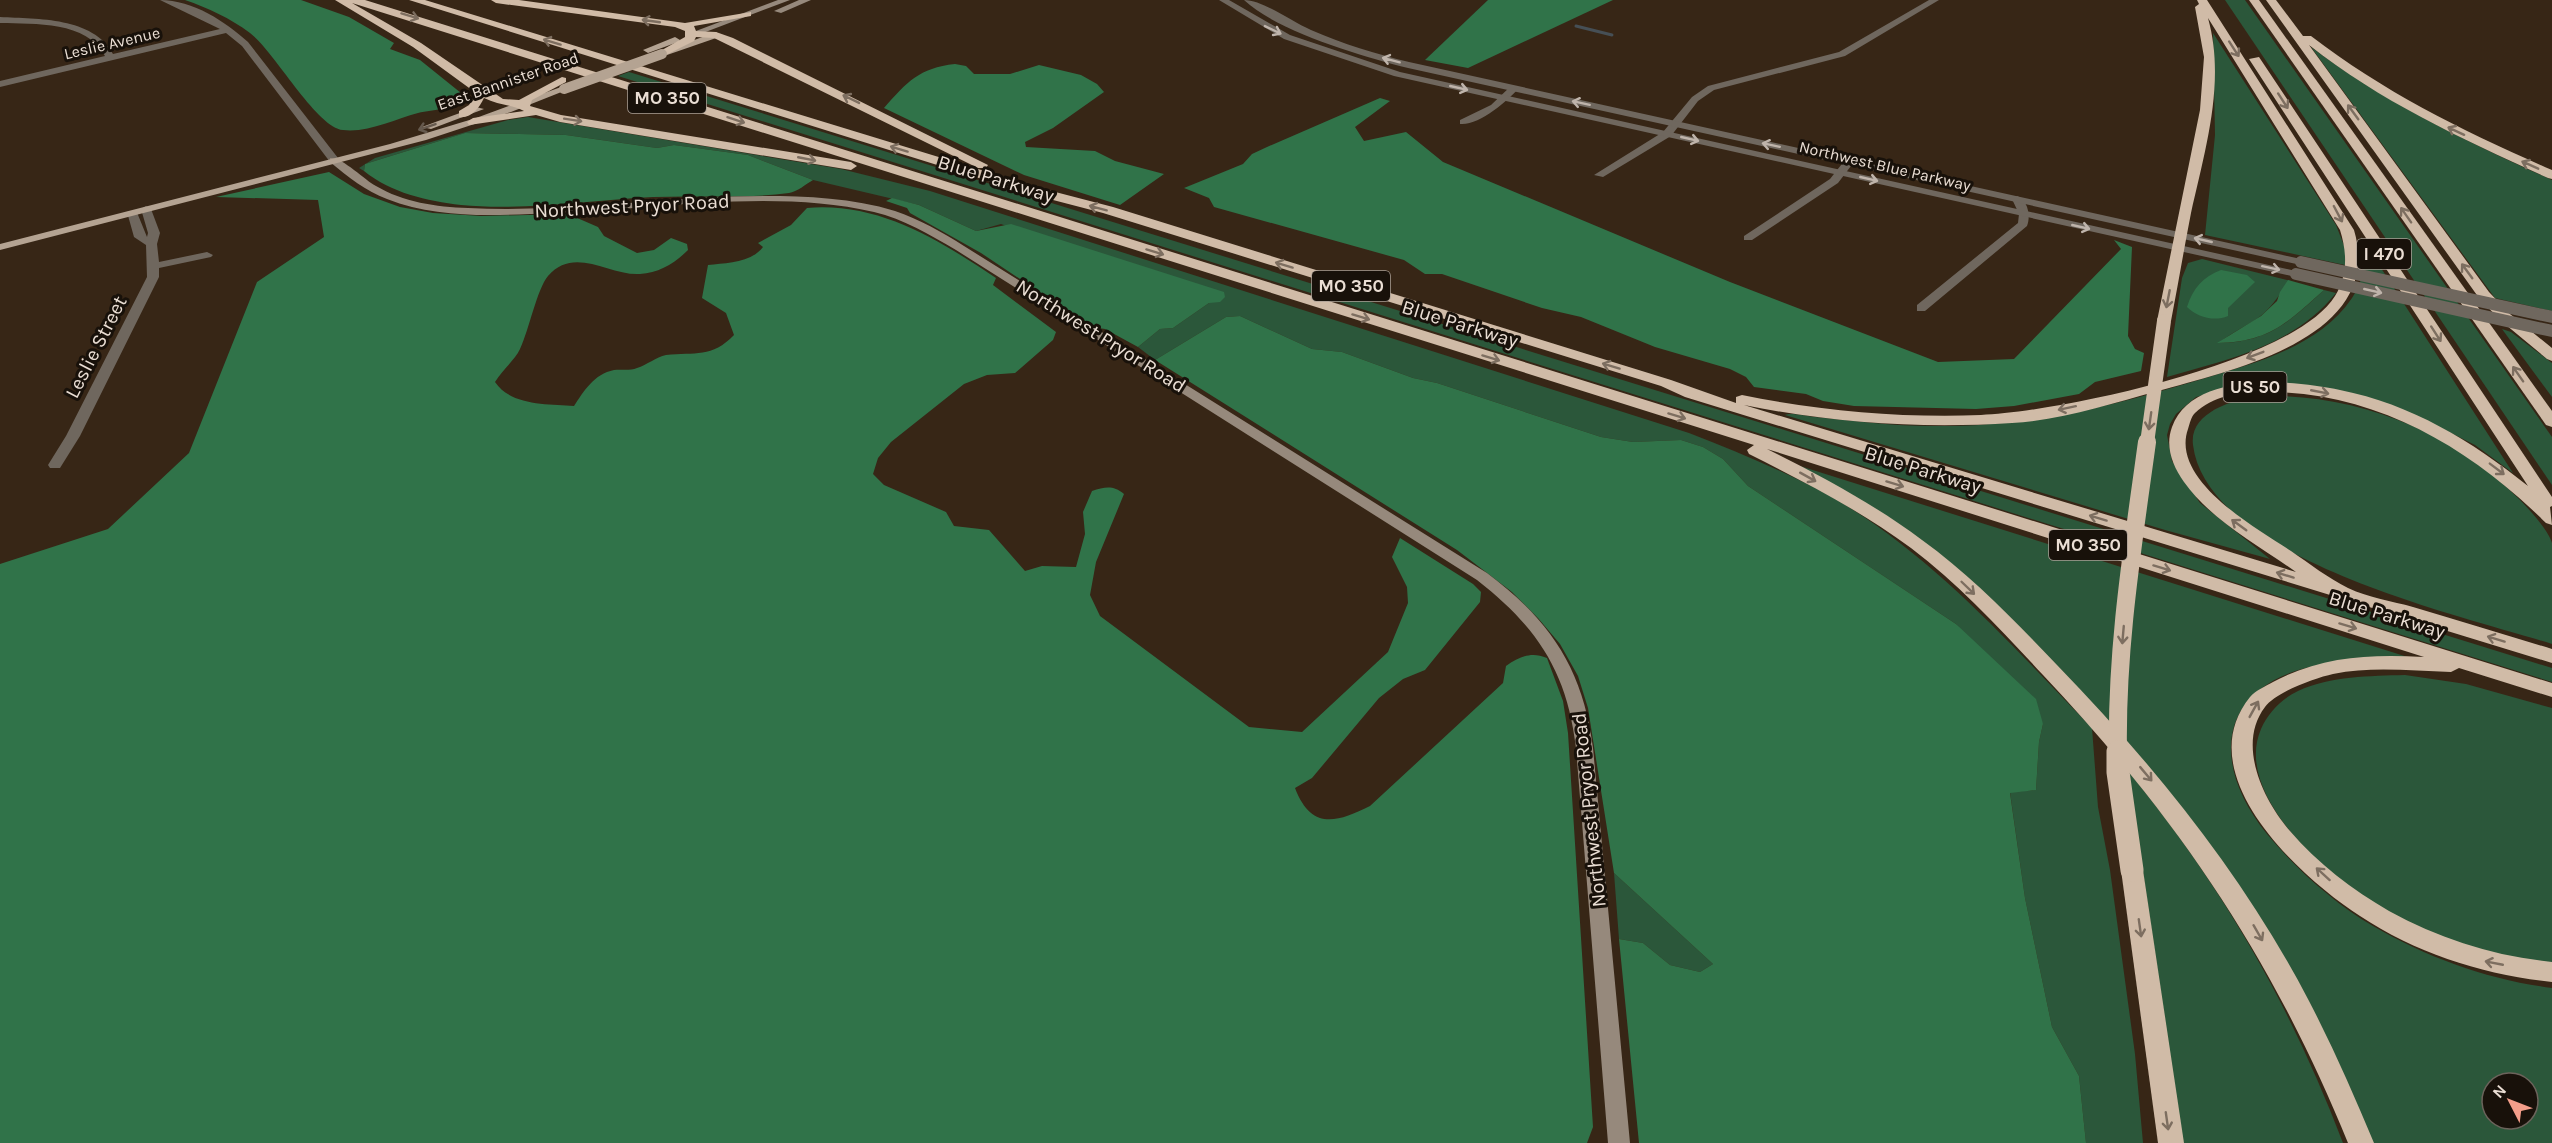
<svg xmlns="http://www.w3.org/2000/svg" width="2552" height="1143" font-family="Karla,sans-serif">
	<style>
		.green { fill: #2b573a; fill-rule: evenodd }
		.forest { fill: #307349 }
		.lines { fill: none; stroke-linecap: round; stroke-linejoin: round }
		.stream { stroke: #464f55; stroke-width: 3 }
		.minor { fill: #6f675e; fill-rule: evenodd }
		.tertiary { fill: #6f675e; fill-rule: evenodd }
		.secondary { fill: #96897c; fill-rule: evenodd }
		.primary { fill: #b4a392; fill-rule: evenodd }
		.motorway { fill: #d0bba7; fill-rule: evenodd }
		.tertiary-bridge { stroke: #6f675e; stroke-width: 12 }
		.primary-bridge { stroke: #b4a392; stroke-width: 10 }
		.motorway-bridge-far2 { stroke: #d0bba7; stroke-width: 14 }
		.motorway-bridge-far1 { stroke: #d0bba7; stroke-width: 18 }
		.motorway-bridge { stroke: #d0bba7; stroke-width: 23 }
		.oneway { stroke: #7d6e60 }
		.oneway2 { stroke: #bfb4ab }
		.oneway3 { stroke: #665a4e }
		.labels { text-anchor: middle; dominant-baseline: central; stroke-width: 6; stroke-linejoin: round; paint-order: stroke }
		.far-street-label { font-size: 16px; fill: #eaded4; stroke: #18110a }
		.shield { fill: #18110a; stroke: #aba097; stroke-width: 1.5 }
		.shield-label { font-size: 18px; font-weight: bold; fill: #eaded4 }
		.street-label { font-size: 20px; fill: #eaded4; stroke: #18110a }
	</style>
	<rect width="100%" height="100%" fill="#372616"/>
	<g class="green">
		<polygon points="2225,0 2245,0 2552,437 2552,485"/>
		<polygon points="2213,33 2336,225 2345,248 2345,265 2205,235 2215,135"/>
		<path d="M2311,47c75,56 156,95 241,133v131l-57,-13z"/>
		<polygon points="629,72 2552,668 2552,682 618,76"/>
		<path d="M528,117l313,52 89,22 759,242c48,19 96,38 141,63 102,58 181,149 262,232l6,79 12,63 25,184 8,89h-57l-7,-67 -27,-49 -27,-129 -15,-106 26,-2 3,-48 4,-18 -87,-100 -208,-138 -25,-27 -20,-12 -22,-7 -48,2 -32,-5 -164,-54 -24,-5 -71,-26 -30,-3 -72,-33 -14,1 -71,43 -17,-13 22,-18 13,-1 36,-25 -208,-79 -25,7 -57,-26 -106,-25 -65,-25 -74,-10 -17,3 -91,-13 -101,-2 -100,31 -1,7 -5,-3 16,-10 133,-38z"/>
		<path d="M2361,237l152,236 -38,-28 -48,-24 -142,-38h-38l-51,14 -20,17 -6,10 -3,11 5,26 28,42 70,56 -105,-29 -380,-115c5,-3 21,1 30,2 39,4 78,9 117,9 96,1 177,-19 267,-46 55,-17 119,-32 153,-82 14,-20 12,-39 9,-61z"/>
		<path d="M2202,259l89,22c-11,11 -16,22 -28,33 -13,11 -32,18 -44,29 50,-1 70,-21 105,-53l12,3c-43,53 -106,66 -169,84l15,-99 6,-15z"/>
		<polygon points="2502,329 2511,332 2552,363 2552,397"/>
		<path d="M2254,396c99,-4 196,33 265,103 9,9 30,32 33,44 0,8 0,19 0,27 0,25 0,49 0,74 -92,-29 -345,-85 -359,-199 -4,-32 38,-44 61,-49z"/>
		<path d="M1800,466l614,193c-33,2 -69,0 -100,7 -97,21 -104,98 -47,168 29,35 67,69 106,92 55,32 116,54 179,62v155h-181l-122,-239 -295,-333zM2492,1083h36v36h-36z"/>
		<path d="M2405,675l61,9 86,24v259c-24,-5 -47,-10 -71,-16 -11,-2 -25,-3 -35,-8 -26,-11 -65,-33 -88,-49 -44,-31 -123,-105 -97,-165 7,-16 20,-30 37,-38 33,-15 72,-15 107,-16z"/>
		<path d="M2128,771c93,113 163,235 215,372h-160z"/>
		<polygon points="1614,873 1713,964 1700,972 1670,965 1643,943 1619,939"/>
	</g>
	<g class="forest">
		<path d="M185,0h116l48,17 45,26 -4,6 30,11 41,33c-6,18 -27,16 -43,20 -23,6 -50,20 -75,17 -27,-3 -68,-78 -93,-97 -20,-15 -42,-25 -65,-33z"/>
		<polygon points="1488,0 1613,0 1468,68 1425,60"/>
		<path d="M955,64l11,2 8,8h36l29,-9 42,10 16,9 7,8 -51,36 -28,14 1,5 69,4 20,10 49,13 -44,31 -96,-30 -140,-67c23,-26 35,-40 71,-44z"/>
		<polygon points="1380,98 1390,101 1355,127 1364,141 1406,132 1443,162 1730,282 1938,362 2014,359 2121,249 2114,240 2132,247 2128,336 2135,349 2144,353 2141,371 2095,382 2079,394 2014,406 1976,409 1854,406 1823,401 1806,394 1754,387 1746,377 1730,369 1655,347 1581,317 1542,308 1442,274 1425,274 1404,260 1214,207 1209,198 1184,188 1243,164 1252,154 1267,147"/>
		<path d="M465,133l101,2 91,13 17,-3 74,10 65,25c-7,4 -16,12 -24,13 -44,6 -92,2 -136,4 -63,3 -129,14 -192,8 -34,-4 -70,-12 -97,-34l1,-7z"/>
		<path d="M329,172l35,22 36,13 33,6 48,3 87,-2 30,13 6,9 33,17 17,-3 17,-12 16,6 1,6c-13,13 -29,23 -48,24 -30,2 -66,-29 -92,2 -11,13 -19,54 -28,73 -5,11 -18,21 -25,33 16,24 53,22 79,24 10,-15 20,-32 40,-36 7,-1 16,1 23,-2 10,-3 19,-11 29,-13 29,-3 46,3 68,-20l-8,-22 -24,-15 6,-33c18,-2 43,-2 55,-18l-5,-4 33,-18 16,-17c72,-6 132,32 189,70l-3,7 63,47 -3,8 -38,33 -28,2 -23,9 -73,58 -13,16 -5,16 11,11 62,27 8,14 35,4 36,41 17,-5 34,1 9,-33 -2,-22 9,-21c13,-4 21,-6 32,3l-28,68 -6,33 10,21 149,111 53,5 86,-80 20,-49 -1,-16 -15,-30 8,-19 73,46 8,8 -1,10 -55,68 -22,9 -24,19 -67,80 -17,10c16,42 41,35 75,18l133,-123 3,-17c13,-9 25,-15 41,-8l16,43 5,32 25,394 -6,16h-1587v-579l108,-35 81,-76 68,-171 67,-45 -6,-37 -102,-3z"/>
		<polygon points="892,198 919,205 976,231 1011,224 1224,292 1225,297 1220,302 1209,303 1173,328 1160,329 1138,347 1105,329 1092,327 981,253 910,213 907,208 886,201"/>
		<path d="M2221,270l26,5 8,7 -27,26v8c-14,6 -31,1 -41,-9 6,-19 16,-30 34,-37z"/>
		<path d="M2288,280l36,10c-37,33 -55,52 -107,53l44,-27 16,-15 3,-9z"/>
		<polygon points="1240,316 1312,349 1342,352 1413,378 1437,383 1601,437 1633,442 1681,440 1703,447 1723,459 1748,486 1956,624 2036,699 2043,724 2039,742 2036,790 2010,793 2025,898 2052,1027 2079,1076 2086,1143 1639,1143 1619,939 1643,943 1670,965 1700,972 1713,964 1614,873 1588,708 1578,676 1560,644 1538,618 1512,592 1457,550 1155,360 1226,317"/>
	</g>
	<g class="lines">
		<polyline class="stream" points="1576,26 1612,35"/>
		<g class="minor">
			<path d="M160,0c33,0 66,22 88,42l90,116v4h-8l-88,-116 -16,-13 -226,54v-6l105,-25c-18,-35 -70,-32 -105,-33v-6c38,2 93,0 113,37l107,-25z"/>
			<polygon points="1929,0 1939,0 1845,56 1714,90 1698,101 1671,136 1603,177 1594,175 1663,132 1692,97 1708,86 1839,52"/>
			<path d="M1511,86l8,2c-12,13 -40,38 -59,36v-4l31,-15z"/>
			<polygon points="1845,160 1854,162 1838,183 1752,240 1744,240 1744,236 1830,179"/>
			<path d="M2017,196c11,4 14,20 10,30l-102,85h-8v-6l101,-82 1,-9 -7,-15z"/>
			<polygon points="146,206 151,209 160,233 157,244 159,262 207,252 213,255 211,257 159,268 159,277 80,436 60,468 50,468 48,465 66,436 147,277 146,245 134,237 127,212 136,210 147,237 148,233 141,209"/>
		</g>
		<g class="tertiary">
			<polygon points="1219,0 1229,0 1290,35 1400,72 2296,271 2302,274 2296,277 1394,76 1284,39"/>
			<path d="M1244,0c19,0 48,22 67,30 32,14 65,24 98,32l892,197 6,3 -6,3 -893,-197c-46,-12 -130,-36 -164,-68z"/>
		</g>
		<g class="secondary">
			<polygon points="778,0 790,0 695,36 688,34"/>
			<polygon points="799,0 811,0 781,13 774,11"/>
			<path d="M330,158c11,-2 35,22 46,28 27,16 60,21 92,22 99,5 197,-12 296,-12 43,0 89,2 131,15 24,8 47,21 69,35l523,327c63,47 96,96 106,175l37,395h-22l-32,-395c-9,-77 -39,-121 -99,-168l-521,-330c-26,-15 -52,-31 -82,-38 -107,-25 -234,0 -344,2 -48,2 -97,3 -143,-15 -21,-8 -39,-22 -57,-37z"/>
		</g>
		<g class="primary">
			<polygon points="716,32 720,35 719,37 667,55 659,53"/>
			<polygon points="675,37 680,40 678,42 648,53 643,50"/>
			<polygon points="561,87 569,89 511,112 426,140 0,250 0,244 390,144 476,118"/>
			<polygon points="476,107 484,109 431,129 422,127"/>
		</g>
		<g class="motorway">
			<path d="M335,0h30l2187,683v14l-93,-29 -8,4c-39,-1 -79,-6 -118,2 -18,4 -57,18 -68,33 -29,38 -1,94 25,124 27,32 63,59 99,80 51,28 105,45 163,51v20c-67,-7 -135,-28 -192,-66 -59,-38 -173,-141 -110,-219 6,-7 16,-11 23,-15 48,-26 98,-28 151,-25l-657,-208c54,27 107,55 155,91 50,36 93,81 135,125 98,101 187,211 252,336 24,46 45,94 65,142h-26c-75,-184 -169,-324 -305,-468 -42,-45 -83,-90 -132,-127 -50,-37 -106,-66 -162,-94l-2,-4 7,-5 -1402,-442 69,40 82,56 16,1 43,-23 4,1v4l-34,18 -2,6 31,9 290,47 6,4 -6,4 -291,-48 -24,-7 -67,10 -2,-3 6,-4 51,-7c-11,-6 -26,-6 -40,-13 -5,10 -13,21 -25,19v-6l10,-6 7,-12 -63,-46z"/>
			<path d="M409,0h16l615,188 73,19 558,173 65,23v-6l6,-2c79,16 159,23 239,20 77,-3 313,-52 354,-119 13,-21 12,-44 5,-66l-132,-212c18,64 -3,132 -17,195 -7,36 -13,72 -20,108l-7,4 -7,-4 43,-211 4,-53 -9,-50 4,-3 -2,-4h10l147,230c32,108 -122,140 -196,161 -48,13 -96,29 -146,32 -90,6 -180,0 -268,-18l552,167c-38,-27 -84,-51 -112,-90 -12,-17 -19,-36 -12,-55 21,-57 121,-47 168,-37 71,14 132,51 188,96l-279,-427 10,-2 293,440v9l-2,1 2,18 -6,-2c-75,-74 -166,-129 -274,-131 -26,-1 -57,2 -77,21 -4,4 -5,10 -7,16 -18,51 68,99 103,122 19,13 37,27 57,37 21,10 44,13 65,19 47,14 93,28 139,42v14l-867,-266 -24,-11 -558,-173 -73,-19z"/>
			<polygon points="491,0 519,0 685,23 751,12 751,16 694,26 696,31 716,32 733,38 988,165 986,168 978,168 714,38 696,37 694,41 666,55 661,52 662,50 685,37 685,31 675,27 496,3"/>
			<polygon points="2249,0 2259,0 2552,411 2552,427 2546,425"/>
			<path d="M2266,0h10l27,36h8c74,57 156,97 241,134v9l-4,-1c-84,-38 -167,-76 -239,-133l180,247 21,22 42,34v13l-5,-2 -47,-39 -21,-22z"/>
			<polygon points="2132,861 2140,863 2143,870 2184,1143 2158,1143 2121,870 2124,863"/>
		</g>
		<g class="tertiary-bridge">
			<polyline points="2301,262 2552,317"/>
			<polyline points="2296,274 2552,331"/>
		</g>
		<polyline class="primary-bridge" points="564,89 662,54"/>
		<polyline class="motorway-bridge-far2" points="2147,443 2164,321"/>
		<path class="motorway-bridge-far1" d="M2118,753c-2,-105 15,-208 29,-311"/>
		<polyline class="motorway-bridge" points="2118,752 2118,772 2132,870"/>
	</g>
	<defs><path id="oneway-shaft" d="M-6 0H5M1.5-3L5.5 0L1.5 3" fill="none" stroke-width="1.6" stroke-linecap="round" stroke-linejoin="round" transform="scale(1.5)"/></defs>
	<g class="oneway">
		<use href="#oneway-shaft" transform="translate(410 16) rotate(17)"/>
		<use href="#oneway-shaft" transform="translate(651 21) rotate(-172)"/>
		<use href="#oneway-shaft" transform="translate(552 42) rotate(-163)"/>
		<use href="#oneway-shaft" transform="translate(2234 49) rotate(57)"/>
		<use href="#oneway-shaft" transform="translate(851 99) rotate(-154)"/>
		<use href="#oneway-shaft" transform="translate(2283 101) rotate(57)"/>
		<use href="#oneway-shaft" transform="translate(2353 112) rotate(-126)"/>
		<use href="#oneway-shaft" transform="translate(573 120) rotate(9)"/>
		<use href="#oneway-shaft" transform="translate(736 120) rotate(18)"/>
		<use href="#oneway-shaft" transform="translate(2456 131) rotate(-155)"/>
		<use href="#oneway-shaft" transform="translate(899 149) rotate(-163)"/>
		<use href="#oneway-shaft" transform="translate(807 159) rotate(11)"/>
		<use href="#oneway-shaft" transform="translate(2530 165) rotate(-156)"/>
		<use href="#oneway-shaft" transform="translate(1098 208) rotate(-165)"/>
		<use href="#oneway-shaft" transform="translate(2338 214) rotate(62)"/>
		<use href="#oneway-shaft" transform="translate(2406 215) rotate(-125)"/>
		<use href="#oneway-shaft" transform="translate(1155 252) rotate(17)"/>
		<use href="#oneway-shaft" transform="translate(1284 265) rotate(-163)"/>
		<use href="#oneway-shaft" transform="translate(2467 271) rotate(-126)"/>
		<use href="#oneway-shaft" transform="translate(2168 299) rotate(101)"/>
		<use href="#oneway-shaft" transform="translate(1361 317) rotate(17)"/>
		<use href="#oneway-shaft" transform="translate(2436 334) rotate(57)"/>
		<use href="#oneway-shaft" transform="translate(2255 355) rotate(159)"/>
		<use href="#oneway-shaft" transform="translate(1491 358) rotate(17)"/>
		<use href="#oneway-shaft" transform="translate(1611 366) rotate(-163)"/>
		<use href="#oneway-shaft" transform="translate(2518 374) rotate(-125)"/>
		<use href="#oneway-shaft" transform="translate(2320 392) rotate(11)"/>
		<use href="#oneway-shaft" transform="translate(2067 408) rotate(168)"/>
		<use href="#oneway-shaft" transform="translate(1677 416) rotate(17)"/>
		<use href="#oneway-shaft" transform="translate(2150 421) rotate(98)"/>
		<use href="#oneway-shaft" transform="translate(2497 469) rotate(37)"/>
		<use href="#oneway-shaft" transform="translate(1808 477) rotate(29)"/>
		<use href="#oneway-shaft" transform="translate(1895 484) rotate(17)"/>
		<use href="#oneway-shaft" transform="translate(2098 518) rotate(-163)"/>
		<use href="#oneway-shaft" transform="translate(2239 525) rotate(-144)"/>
		<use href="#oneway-shaft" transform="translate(2162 568) rotate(17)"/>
		<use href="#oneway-shaft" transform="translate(2285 575) rotate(-163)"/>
		<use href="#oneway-shaft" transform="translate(1968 588) rotate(44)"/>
		<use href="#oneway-shaft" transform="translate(2348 626) rotate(17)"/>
		<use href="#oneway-shaft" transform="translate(2123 635) rotate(95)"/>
		<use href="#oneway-shaft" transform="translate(2496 639) rotate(-163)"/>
		<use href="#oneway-shaft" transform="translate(2254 709) rotate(-61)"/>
		<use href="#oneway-shaft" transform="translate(2146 774) rotate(50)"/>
		<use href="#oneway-shaft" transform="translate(2323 874) rotate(-138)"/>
		<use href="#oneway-shaft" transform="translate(2140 928) rotate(82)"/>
		<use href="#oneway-shaft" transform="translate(2258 933) rotate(60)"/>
		<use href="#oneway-shaft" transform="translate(2494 963) rotate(-169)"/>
		<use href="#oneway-shaft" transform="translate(2167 1121) rotate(82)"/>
	</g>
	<g class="oneway2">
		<use href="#oneway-shaft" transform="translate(1273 30) rotate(26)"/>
		<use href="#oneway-shaft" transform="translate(1391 60) rotate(-165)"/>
		<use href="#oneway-shaft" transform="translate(1459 88) rotate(13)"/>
		<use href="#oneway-shaft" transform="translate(1581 103) rotate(-168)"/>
		<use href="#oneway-shaft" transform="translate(1690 139) rotate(13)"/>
		<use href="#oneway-shaft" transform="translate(1771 145) rotate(-168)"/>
		<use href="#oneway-shaft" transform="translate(1869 179) rotate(13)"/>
		<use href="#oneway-shaft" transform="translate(2081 227) rotate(13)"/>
		<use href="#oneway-shaft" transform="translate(2203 240) rotate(-167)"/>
		<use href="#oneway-shaft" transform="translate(2271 268) rotate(12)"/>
		<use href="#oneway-shaft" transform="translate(2373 291) rotate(13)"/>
	</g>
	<use class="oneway3" href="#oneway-shaft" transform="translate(427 127) rotate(161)"/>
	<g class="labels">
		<g class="far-street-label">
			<text transform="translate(112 43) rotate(-13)">Leslie Avenue</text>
			<text transform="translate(508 81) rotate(-19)">East Bannister Road</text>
			<text transform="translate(1885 166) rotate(13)">Northwest Blue Parkway</text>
		</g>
		<g class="shield">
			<rect x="628" y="83" width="78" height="30" rx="4.5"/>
			<rect x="2357" y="239" width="54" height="30" rx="4.5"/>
			<rect x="1312" y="271" width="78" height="30" rx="4.5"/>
			<rect x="2223.5" y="372" width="63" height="30" rx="4.5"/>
			<rect x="2049" y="530" width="78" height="30" rx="4.5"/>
		</g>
		<g class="shield-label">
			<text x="667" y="98">MO 350</text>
			<text x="2384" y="254">I 470</text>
			<text x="1351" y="286">MO 350</text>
			<text x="2255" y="387">US 50</text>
			<text x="2088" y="545">MO 350</text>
		</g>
		<g class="street-label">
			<text transform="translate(996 179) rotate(17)">Blue Parkway</text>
			<text transform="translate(632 206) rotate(-3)">Northwest Pryor Road</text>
			<text transform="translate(1460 324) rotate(17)">Blue Parkway</text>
			<text transform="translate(1101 336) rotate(32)">Northwest Pryor Road</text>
			<text transform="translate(96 347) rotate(-63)">Leslie Street</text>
			<text transform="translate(1923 470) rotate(17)">Blue Parkway</text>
			<text transform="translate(2387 615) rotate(17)">Blue Parkway</text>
			<text transform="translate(1589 810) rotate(-96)">Northwest Pryor Road</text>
		</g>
	</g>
	<g transform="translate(2510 1101) rotate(312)"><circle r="28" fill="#18110a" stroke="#6c635b" stroke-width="1.5"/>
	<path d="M0-4.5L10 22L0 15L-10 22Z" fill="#f49e8a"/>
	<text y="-9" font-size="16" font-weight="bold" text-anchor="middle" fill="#eaded4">N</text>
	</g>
</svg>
